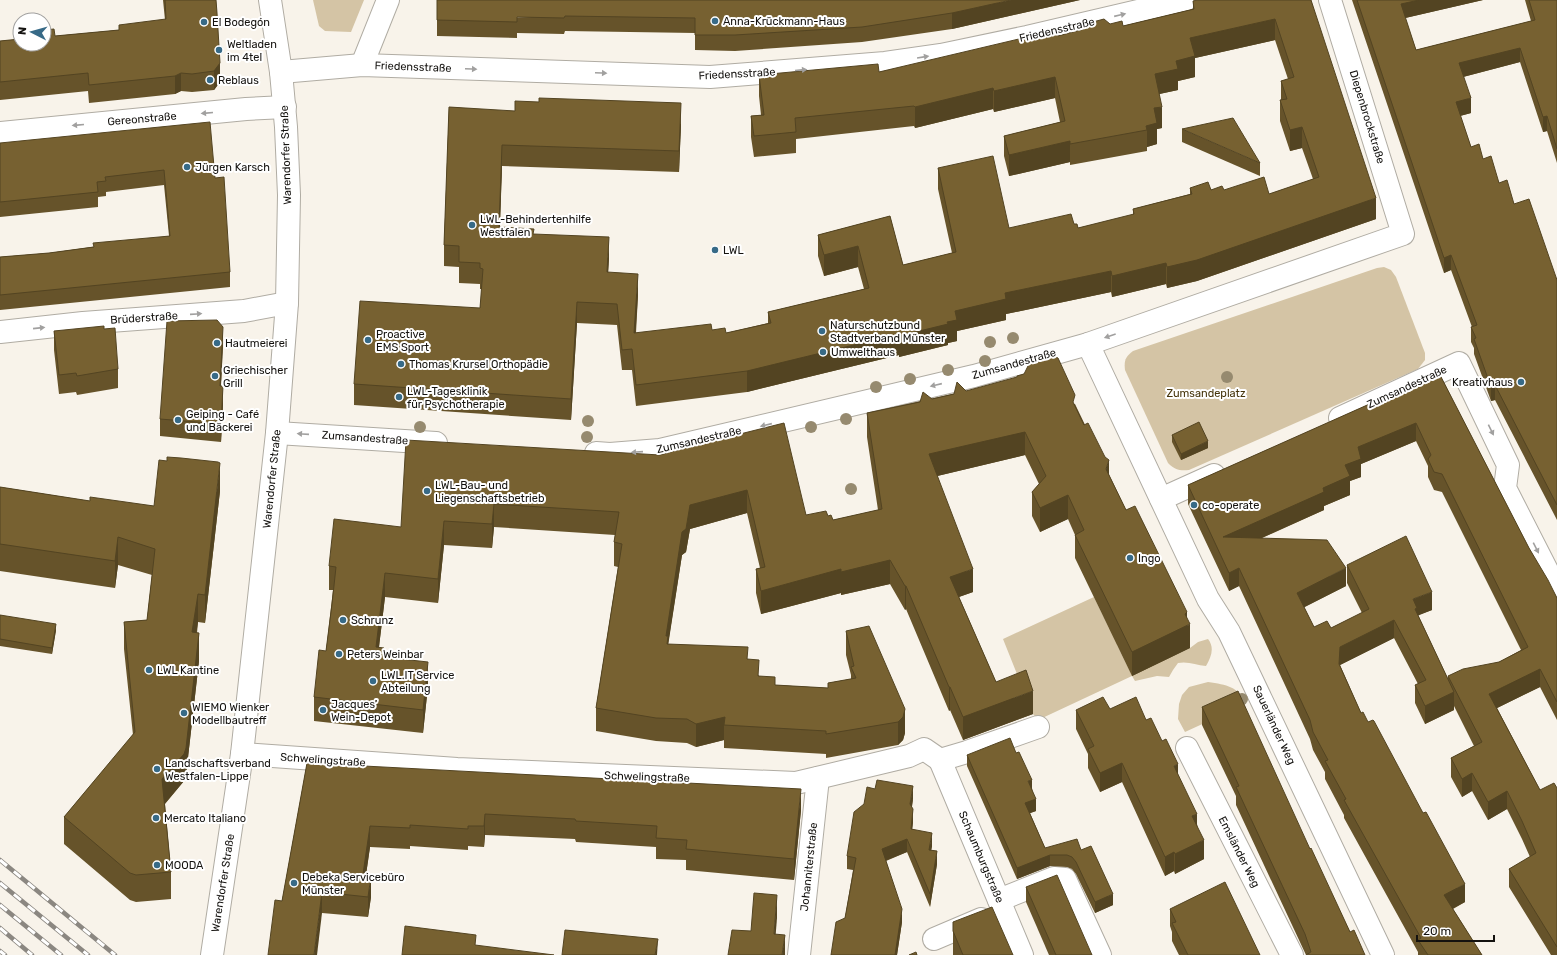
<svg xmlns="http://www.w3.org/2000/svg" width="1557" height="955" font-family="Rubik,sans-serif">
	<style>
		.green { fill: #d4c4a5 }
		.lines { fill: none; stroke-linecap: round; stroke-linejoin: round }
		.minor-casing { stroke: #b0aca3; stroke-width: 24 }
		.major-casing { stroke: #b0aca3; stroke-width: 24 }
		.minor { stroke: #fff; stroke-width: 22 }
		.major { stroke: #fff; stroke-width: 22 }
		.rail-casing { stroke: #8b8781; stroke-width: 4.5 }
		.rail { stroke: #fff; stroke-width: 3; stroke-dasharray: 9; stroke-linecap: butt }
		.tree { fill: #968a6f }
		.wall { fill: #66532a; fill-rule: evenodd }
		.shaded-wall { fill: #534422 }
		.building { fill: #776131; stroke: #534422 }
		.oneway { fill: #a1a09f }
		.poi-dot { fill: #376a87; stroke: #fff; stroke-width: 1.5 }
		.labels { text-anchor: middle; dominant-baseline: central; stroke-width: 4; stroke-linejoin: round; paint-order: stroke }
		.poi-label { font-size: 11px; fill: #14120f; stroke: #fff; text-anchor: start }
		.street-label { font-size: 11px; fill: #14120f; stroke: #fff }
		.park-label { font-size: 11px; fill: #45340a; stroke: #fff }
	</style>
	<rect width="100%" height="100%" fill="#f8f3ea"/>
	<g class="green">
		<polygon points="313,0 364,0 351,32 325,31 319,26"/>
		<path d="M1384,267l7,3 5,7 29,76v7l-7,9 -229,101c-9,1 -14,0 -21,-7l-43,-93c-1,-9 0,-13 8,-19l244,-83z"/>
		<path d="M1094,597l15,31 21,-10 7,17 -20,10 15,30 58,-27 8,-6 10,-3c7,9 3,18 -2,27 -10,-1 -18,-5 -28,-3l-5,7 -4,7 -12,-1 -22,5 -3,-5 -94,44 -5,-6 -30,-75z"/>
		<path d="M1208,682c19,3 30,4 38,22l-61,28 -7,-13 1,-15 3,-9 7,-8z"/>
	</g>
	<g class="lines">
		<g class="minor-casing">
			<g id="minor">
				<polyline points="362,65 388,0"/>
				<polyline points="281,72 362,65 710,77 885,63 941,55 1027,37 1185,0"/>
				<polyline points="0,133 246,109 285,107"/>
				<polyline points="0,332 83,323 244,311 287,303"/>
				<polyline points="1088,344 1208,599 1229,632 1239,653 1383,955"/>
				<polyline points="1340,418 1459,363 1508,465 1505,488 1557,590"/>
				<polyline points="277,433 436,443"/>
				<polyline points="596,453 610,454 660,450 974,376 1088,344 1403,234 1330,0"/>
				<polyline points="1161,499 1214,475"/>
				<polyline points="1187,748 1292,955"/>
				<polyline points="242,754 457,769 796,783 909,756 924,749 940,760 967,752 1038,727"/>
				<polyline points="940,760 1022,955"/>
				<polyline points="999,900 1054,878 1065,879 1100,955"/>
				<polyline points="934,939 981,919"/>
				<polyline points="799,955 818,778"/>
			</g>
		</g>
		<g class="major-casing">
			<polyline id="major" points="212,955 242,754 277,433 287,303 289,195 286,127 281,72 270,0"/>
		</g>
		<use href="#minor" class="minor"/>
		<use href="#major" class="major"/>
		<g class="rail-casing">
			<g id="rail">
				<polyline points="0,860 115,955"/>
				<polyline points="0,883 88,955"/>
				<polyline points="0,905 61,955"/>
				<polyline points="0,928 32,955"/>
				<polyline points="0,951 5,955"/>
			</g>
		</g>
		<use href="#rail" class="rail"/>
	</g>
	<g class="tree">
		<circle cx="1013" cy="338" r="6"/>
		<circle cx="990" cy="342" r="6"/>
		<circle cx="985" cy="361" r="6"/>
		<circle cx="948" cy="370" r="6"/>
		<circle cx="1227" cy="377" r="6"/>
		<circle cx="910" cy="379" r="6"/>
		<circle cx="876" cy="387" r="6"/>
		<circle cx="846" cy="419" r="6"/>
		<circle cx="588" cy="421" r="6"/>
		<circle cx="420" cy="427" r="6"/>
		<circle cx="811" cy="427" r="6"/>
		<circle cx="587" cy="437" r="6"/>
		<circle cx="851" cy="489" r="6"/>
		<circle cx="1242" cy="699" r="6"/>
	</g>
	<g class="wall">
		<polygon points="163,0 216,0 220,82 214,90 192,92 181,91 175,94 89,103 88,91 0,100 0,41 119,30 165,20"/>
		<polygon points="1080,0 952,29 862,42 735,51 695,50 695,33 565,31 564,34 517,33 517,38 437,36 437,20"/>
		<polygon points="1311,0 1376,219 1197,281 1167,288 1166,284 1112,297 1111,292 1006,314 1006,320 957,331 957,341 948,343 948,345 899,357 899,355 747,392 636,406 632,370 622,370 617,325 577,323 571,420 354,405 354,384 480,308 482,289 480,289 480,284 459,283 459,267 444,266 444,245 449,107 681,124 679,172 502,166 500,227 534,234 609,258 608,272 638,295 636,333 712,330 726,333 768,323 768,312 864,289 858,267 824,276 818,256 818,235 890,216 903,265 952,253 938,189 938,168 1009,228 1074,224 1078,228 1133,215 1133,209 1190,194 1190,188 1269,194 1313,179 1302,148 1290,151 1280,121 1280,100 1281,100 1281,81 1288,79 1275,40 1195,58 1195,77 1178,81 1178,90 1159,94 1162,128 1157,129 1157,144 1147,147 1147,151 1070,165 1070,162 1009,176 1004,156 1004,136 1060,122 1055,98 994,112 993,109 915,128 914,126 796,139 796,153 754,157 751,137 751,116 761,115 759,96 759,75 879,72 1058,36 1110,24 1123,26 1193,9 1193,1"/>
		<polygon points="1352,0 1483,0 1405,18 1416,50 1531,21 1525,0 1557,0 1557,163 1547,131 1543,132 1520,62 1463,77 1471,113 1460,116 1471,147 1483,159 1499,183 1514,204 1557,280 1557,520 1495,400 1491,401 1474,354 1474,348 1471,342 1471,327 1472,327 1451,270 1444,273"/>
		<polygon points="1182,129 1260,163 1260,176 1182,142"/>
		<polygon points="0,143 215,178 230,272 230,287 0,310 0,257 49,253 169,236 164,185 106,192 106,196 98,197 98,207 0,217"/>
		<polygon points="104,329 118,369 118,388 77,395 76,392 59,394 54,350 54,331"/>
		<polygon points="223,344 221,386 223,404 221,442 160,436 160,419"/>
		<path d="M1439,373l90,175 28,50v122l-17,-33 -43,21 43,82 17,-2v167h-6l-42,-68v-18l21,-12 -8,-18 -15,-30 -19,11 -16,-29 -10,6 -11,-20v-19l23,-12 -20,-40v4l-29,14 -10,-21v-18l3,-1 -24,-46 -54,27 21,48 104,189 -12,7 29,46h-64v-3l-74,-134v-3l-19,-36v-7l-12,-22 -3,-11 -71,-153 -10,5 -41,-87v-19zM1416,441l12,25v11l6,13 8,2 79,158 -22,12 -51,14v3l-30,-64 14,-5 -85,-45v18l15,30 -31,15 -17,-1 -10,-20 42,-21 -84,-48 62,-28v-4l26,-11v-14l11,-4v-13z"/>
		<polygon points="966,391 1075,404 1126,510 1187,618 1190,648 1132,676 1075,558 1075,535 1068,519 1040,532 1032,516 1032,492 1039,484 1025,455 937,476 973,592 959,597 996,682 1033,714 963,740 950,710 949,711 906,609 905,610 890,584 841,595 841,593 761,614 756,593 756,569 760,568 747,513 690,529 686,552 682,555 668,644 748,659 759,676 775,685 828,688 828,683 851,679 851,675 846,655 846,631 905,733 903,740 898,745 826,758 826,754 724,748 724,740 696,747 687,743 656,741 596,731 596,708 618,567 614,566 614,542 615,535 494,527 492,548 444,545 438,603 385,597 379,647 384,657 428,686 423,733 314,721 314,697 326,651 333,590 329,590 329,566 401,527 660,455 720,439 806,515 828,516 833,520 878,510 867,437 867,413"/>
		<polygon points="1172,435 1208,448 1181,460 1172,442"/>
		<polygon points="0,487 90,501 154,506 220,491 205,623 198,622 197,633 199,661 186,775 184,781 165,804 171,872 171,899 136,902 130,900 64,844 64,817 133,735 124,649 124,622 147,620 152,575 118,565 115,588 0,571"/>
		<polygon points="0,615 56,630 52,654 0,646"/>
		<polygon points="1202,707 1310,849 1350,932 1306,955 1236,805 1236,796 1202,725"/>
		<polygon points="1110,709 1146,720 1178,775 1197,824 1204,859 1175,874 1174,871 1165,876 1122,782 1100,792 1088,768 1088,754 1076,729 1076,710"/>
		<polygon points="967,755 1032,788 1036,811 1030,813 1045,848 1081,850 1113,905 1095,913 1076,874 1072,869 1067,867 1050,866 1017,879 967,766"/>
		<polygon points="307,763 801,810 794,880 686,870 686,860 656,859 656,847 576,842 575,839 485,835 484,847 468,846 468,850 410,846 410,849 370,847 366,875 371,897 368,917 322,913 282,901"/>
		<polygon points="913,799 912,807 913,822 912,829 932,846 931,850 937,864 930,907 907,852 886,861 902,922 897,955 831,955 845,918 853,870 847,869 847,856"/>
		<polygon points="1026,887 1092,955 1049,955 1026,902"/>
		<polygon points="1170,909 1260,955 1179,955 1172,941 1172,932 1170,926"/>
		<polygon points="953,922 1013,955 953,955"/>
	</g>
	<g class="shaded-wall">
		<polygon points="1011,0 1080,0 952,29 952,13"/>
		<polygon points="1419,0 1483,0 1401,19 1401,4"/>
		<polygon points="1275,19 1275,40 1195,58 1195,77 1178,81 1178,90 1155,95 1155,74 1176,61 1190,38"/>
		<polygon points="1520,48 1520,62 1459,78 1459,63"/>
		<polygon points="220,63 220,82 214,90 214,71"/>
		<polygon points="181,73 181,91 175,94 175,76"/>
		<polygon points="1055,77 1055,98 994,112 994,91"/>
		<polygon points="993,88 993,109 915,128 915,107"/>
		<polygon points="1471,98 1471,113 1456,117 1456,102"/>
		<polygon points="681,103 681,124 679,172 679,151"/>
		<polygon points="1162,107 1162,128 1157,129 1157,144 1147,147 1147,130 1146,126 1154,108"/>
		<polygon points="1547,116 1547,131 1543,132 1543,117"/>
		<polygon points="1302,127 1302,148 1290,151 1290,130"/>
		<polygon points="1070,141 1070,162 1009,176 1009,155"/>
		<polygon points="502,145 502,166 499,248 499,227"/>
		<polygon points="1376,198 1376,219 1197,281 1167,288 1167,267"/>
		<polygon points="609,237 609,258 607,293 607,272"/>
		<polygon points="858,246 858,267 824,276 824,255"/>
		<polygon points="1451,255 1451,270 1444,273 1444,258"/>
		<polygon points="1166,263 1166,284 1112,297 1112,276"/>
		<polygon points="1111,271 1111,292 1006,314 1006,320 957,331 957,341 948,343 948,345 899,357 899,336 947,322 955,311 1005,293"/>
		<polygon points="638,274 638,295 634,354 634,333"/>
		<polygon points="577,302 577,323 571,420 571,399"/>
		<polygon points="223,327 223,344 220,404 220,386"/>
		<polygon points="899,334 899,355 747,392 747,371"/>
		<polygon points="1495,385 1495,400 1491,401 1491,387"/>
		<polygon points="223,386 223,404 221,442 221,424"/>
		<polygon points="1416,423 1416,441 1361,464 1361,477 1350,481 1350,495 1324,506 1324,510 1223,555 1223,537 1323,488 1345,465 1358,447"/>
		<polygon points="1025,432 1025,455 929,478 929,454"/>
		<polygon points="1208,441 1208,448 1181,460 1181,454"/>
		<polygon points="1109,460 1109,484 1106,469"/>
		<polygon points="220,463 220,491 205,623 205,595"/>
		<polygon points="747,490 747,513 690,529 686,552 682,555 668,646 666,636 682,532 690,505"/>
		<polygon points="1068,495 1068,519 1040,532 1040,508"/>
		<polygon points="494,504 494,527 492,548 492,524"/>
		<polygon points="444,521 444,545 438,603 438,579"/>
		<polygon points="118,537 118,565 115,588 115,561"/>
		<polygon points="890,560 890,584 841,595 841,572"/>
		<polygon points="1239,568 1239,586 1229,591 1229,573"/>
		<polygon points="1346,568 1346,586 1297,611 1297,593"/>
		<polygon points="841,569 841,593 761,614 761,591"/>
		<polygon points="973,569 973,592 950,600 950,577"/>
		<polygon points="385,573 385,597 376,671 376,647"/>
		<polygon points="905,586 906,586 906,609 905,610"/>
		<polygon points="1432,592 1432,610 1417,616 1413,599"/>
		<polygon points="198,594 198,622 192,660 192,632"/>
		<polygon points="1187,612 1187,626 1190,624 1190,648 1132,676 1132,652"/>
		<polygon points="1394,620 1394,638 1340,665 1339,664 1340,647"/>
		<polygon points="56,624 56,630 52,654 52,648"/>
		<polygon points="199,633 199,661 186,775 184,781 162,807 162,779"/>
		<polygon points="428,662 428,686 423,733 423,710"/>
		<polygon points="1540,669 1540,687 1489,712 1489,694"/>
		<polygon points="949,687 950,687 950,710 949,711"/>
		<polygon points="1033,691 1033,714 963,740 963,717"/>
		<polygon points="1454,692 1454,710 1425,724 1425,706"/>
		<polygon points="905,709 905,733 903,740 898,745 898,722"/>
		<polygon points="725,717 724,725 724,740 696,747 696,724"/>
		<polygon points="1122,763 1122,782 1100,792 1100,773"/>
		<polygon points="1178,764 1178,783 1174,766"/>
		<polygon points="1472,773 1472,791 1462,797 1462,779"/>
		<polygon points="1032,780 1032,792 1028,781"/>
		<polygon points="913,786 913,799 910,817 910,804"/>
		<polygon points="801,789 801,810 794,880 794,859"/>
		<polygon points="1507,791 1507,809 1488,820 1488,802"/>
		<polygon points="1036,799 1036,811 1025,815 1025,803"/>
		<polygon points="913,809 913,822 911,842 911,829"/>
		<polygon points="485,814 485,835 484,847 484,826"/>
		<polygon points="1197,814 1197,833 1192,816"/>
		<polygon points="370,826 370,847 363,895 363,874"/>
		<polygon points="932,833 932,846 929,863 929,850"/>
		<polygon points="907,839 907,852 882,862 882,849"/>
		<polygon points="1204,840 1204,859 1175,874 1175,854"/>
		<polygon points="937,851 937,864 930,907 930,894"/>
		<polygon points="1174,852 1174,871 1165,876 1165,857"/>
		<polygon points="1050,855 1050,866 1017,879 1017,868"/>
		<polygon points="371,876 371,897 368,917 368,897"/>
		<polygon points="1465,884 1465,902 1444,913 1444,895"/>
		<polygon points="322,892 322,913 317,955 314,955"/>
		<polygon points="1113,894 1113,905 1095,913 1095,902"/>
		<polygon points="777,895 777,918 774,955 774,934"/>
		<polygon points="902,909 902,922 897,955 895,955"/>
		<polygon points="785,935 785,955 782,955"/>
		<polygon points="658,939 657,955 655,955"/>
	</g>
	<g class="building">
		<polygon points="165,0 216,0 217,13 220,63 214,71 192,74 181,73 175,76 89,85 88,73 0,82 0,41 20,39 20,44 44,44 44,30 54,29 55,36 119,30 119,25 166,19"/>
		<polygon points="437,0 1011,0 952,13 862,27 735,35 695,35 695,18 565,16 564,18 517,17 517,22 437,20"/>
		<polygon points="1197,0 1311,0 1376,198 1197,260 1167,267 1166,263 1112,276 1111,271 1005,293 1006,299 955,311 957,320 947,322 948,324 899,336 899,334 747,371 636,385 632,349 622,350 617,304 577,302 571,399 354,384 360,301 480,308 483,269 480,268 480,263 459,262 459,246 444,245 449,107 515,111 515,101 539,102 539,98 681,103 679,151 502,145 499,227 534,229 533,234 609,237 607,272 638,274 634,333 711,324 712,330 725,328 726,333 771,323 768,312 869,288 858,246 824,255 818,235 890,216 903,265 956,252 938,168 993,156 1009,228 1071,214 1074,224 1077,224 1078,228 1134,214 1133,209 1192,194 1190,188 1208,182 1211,190 1222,186 1224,190 1264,177 1269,194 1319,177 1302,127 1290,130 1280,100 1287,99 1281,81 1294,77 1275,19 1190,38 1195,56 1176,61 1178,69 1155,74 1162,107 1154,108 1157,123 1146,126 1147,130 1070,144 1070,141 1009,155 1004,136 1065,121 1055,77 994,91 993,88 915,107 914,106 795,118 796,132 754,136 751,116 764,115 759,75 878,64 879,72 1057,30 1058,36 1084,29 1089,23 1104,19 1110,24 1122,21 1123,26 1194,9 1193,1"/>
		<polygon points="1357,0 1419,0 1401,4 1416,50 1535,20 1529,0 1557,0 1557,149 1547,116 1543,117 1520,48 1459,63 1471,98 1456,102 1471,147 1479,144 1483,159 1491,156 1499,183 1507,180 1514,204 1529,199 1557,280 1557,505 1495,385 1491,387 1474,339 1476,338 1471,327 1477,325 1451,255 1444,258"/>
		<polygon points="1233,118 1260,163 1182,129"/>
		<polygon points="210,122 215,178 224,177 230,272 0,295 0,257 49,253 94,247 93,243 170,236 164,170 105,177 106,181 97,182 98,192 0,202 0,143"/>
		<polygon points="217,320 223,327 220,386 223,386 221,424 160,419 167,321"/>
		<polygon points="104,326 104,329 115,328 118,369 77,376 76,373 59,375 54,331"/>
		<polygon points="1051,355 1058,358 1075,395 1073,402 1084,425 1088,423 1105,457 1109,460 1106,469 1126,510 1135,506 1187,612 1185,614 1190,624 1132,652 1075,535 1084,530 1068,495 1040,508 1032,492 1046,476 1025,432 929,454 973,569 950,577 996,682 1026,670 1033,691 963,717 950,687 949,687 906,586 905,586 890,560 841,572 841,569 761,591 756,569 765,567 747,490 690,505 686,529 682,532 666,636 668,636 667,644 748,647 747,659 759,660 758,676 775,677 775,685 828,688 828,683 856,678 851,667 854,666 846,631 869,626 905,709 903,717 898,722 826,734 826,731 724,725 725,717 696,724 687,719 656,718 596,708 622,544 614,542 619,512 494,504 492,524 444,521 438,579 385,573 376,647 384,648 383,657 428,662 423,710 314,697 319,650 326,651 332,604 336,567 329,566 334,519 401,527 406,440 660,455 720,438 720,439 784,423 806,515 826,511 828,516 831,515 833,520 882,509 867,413 920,402 923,392 932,399 954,394 957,382 966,391 1017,377 1017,376 1024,374 1030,362"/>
		<polygon points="1439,373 1529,548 1548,580 1557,598 1557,702 1540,669 1489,694 1540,790 1554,783 1557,788 1557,947 1509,869 1536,853 1522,821 1507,791 1488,802 1472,773 1462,779 1451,758 1482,742 1448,676 1463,669 1499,662 1528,647 1442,474 1434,472 1428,459 1431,455 1416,423 1358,447 1361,459 1345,465 1350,476 1323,488 1324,492 1223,537 1327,540 1346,568 1297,593 1314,627 1327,621 1331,628 1369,609 1347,565 1406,536 1432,592 1413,599 1417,608 1415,609 1454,692 1425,706 1415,685 1426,680 1394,620 1340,647 1339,664 1361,713 1363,712 1368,722 1373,720 1374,721 1423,813 1426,812 1465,884 1444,895 1482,955 1428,955 1418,940 1421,938 1344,800 1346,799 1325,761 1328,760 1313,732 1310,720 1239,568 1229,573 1188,485"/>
		<polygon points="1199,422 1208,441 1181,454 1172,435"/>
		<polygon points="167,457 181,458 218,462 220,463 205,595 198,594 192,632 199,633 186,748 184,754 162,779 171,872 136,875 130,873 64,817 135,732 124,622 147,620 155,549 118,537 115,561 0,544 0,487 90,501 90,497 154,506 159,460 167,461"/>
		<polygon points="0,615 56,624 52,648 0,639"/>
		<polygon points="1238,691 1310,849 1311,848 1350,932 1354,930 1365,955 1306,955 1311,952 1305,934 1236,787 1239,786 1202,707"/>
		<polygon points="1103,697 1110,709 1136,697 1146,720 1151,718 1162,741 1166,739 1178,764 1174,766 1197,814 1192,816 1204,840 1175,854 1174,852 1165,857 1122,763 1100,773 1088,749 1094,746 1076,710"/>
		<polygon points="1010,738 1016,753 1019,752 1032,780 1028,781 1036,799 1025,803 1045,848 1077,839 1081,850 1091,846 1113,894 1095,902 1076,862 1072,857 1067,855 1050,855 1017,868 967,755"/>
		<polygon points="307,763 801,789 794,859 686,849 687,840 656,838 657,826 576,821 575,819 485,814 484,826 468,826 468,829 410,825 410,828 370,826 363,874 371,876 368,897 322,892 314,955 268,955 275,900 282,901"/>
		<polygon points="877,780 913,786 910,804 913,809 911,829 932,833 929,850 937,851 930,894 907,839 882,849 902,909 895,955 831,955 836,922 845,918 856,858 847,856 854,812 864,804 867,787 875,789"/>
		<polygon points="1057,875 1092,955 1056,955 1026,887"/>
		<polygon points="1225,882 1260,955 1188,955 1172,923 1176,922 1170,909"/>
		<polygon points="754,893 777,895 774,934 785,935 782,955 728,955 732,930 751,931"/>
		<polygon points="992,907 1013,955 963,955 953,931 953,922"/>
		<polygon points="405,926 476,935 475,945 554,955 402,955"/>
		<polygon points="565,930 658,939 655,955 562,955"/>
		<polygon points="916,952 917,955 909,955"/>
	</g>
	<defs><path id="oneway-solid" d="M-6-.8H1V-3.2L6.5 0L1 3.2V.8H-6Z"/></defs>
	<g class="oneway">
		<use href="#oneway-solid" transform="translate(1120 15) rotate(-13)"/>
		<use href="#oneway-solid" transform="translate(923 57) rotate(-9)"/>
		<use href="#oneway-solid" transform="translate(471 69) rotate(2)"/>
		<use href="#oneway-solid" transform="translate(801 70) rotate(-5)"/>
		<use href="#oneway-solid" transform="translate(601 73) rotate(2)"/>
		<use href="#oneway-solid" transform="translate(207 113) rotate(175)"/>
		<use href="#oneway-solid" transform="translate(78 125) rotate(175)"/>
		<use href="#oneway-solid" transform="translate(196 314) rotate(-4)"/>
		<use href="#oneway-solid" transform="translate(39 328) rotate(-6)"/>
		<use href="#oneway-solid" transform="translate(1110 336) rotate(161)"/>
		<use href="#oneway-solid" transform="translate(936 385) rotate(167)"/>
		<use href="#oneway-solid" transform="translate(766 425) rotate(167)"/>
		<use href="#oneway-solid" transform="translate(1491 430) rotate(64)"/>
		<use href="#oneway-solid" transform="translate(303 434) rotate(-176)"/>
		<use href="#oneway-solid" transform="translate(637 452) rotate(176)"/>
		<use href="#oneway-solid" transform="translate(1536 548) rotate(63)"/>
	</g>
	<g class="poi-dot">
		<circle cx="715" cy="21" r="4"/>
		<circle cx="204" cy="22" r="4"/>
		<circle cx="219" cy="50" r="4"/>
		<circle cx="210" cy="80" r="4"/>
		<circle cx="187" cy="167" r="4"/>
		<circle cx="472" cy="225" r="4"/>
		<circle cx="715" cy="250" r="4"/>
		<circle cx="822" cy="331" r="4"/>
		<circle cx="368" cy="340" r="4"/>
		<circle cx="217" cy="343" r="4"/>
		<circle cx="823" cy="352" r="4"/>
		<circle cx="401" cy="364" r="4"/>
		<circle cx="215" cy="376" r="4"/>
		<circle cx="1521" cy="382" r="4"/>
		<circle cx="399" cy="397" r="4"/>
		<circle cx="178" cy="420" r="4"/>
		<circle cx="427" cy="491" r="4"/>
		<circle cx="1194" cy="505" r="4"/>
		<circle cx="1130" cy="558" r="4"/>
		<circle cx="343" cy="620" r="4"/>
		<circle cx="339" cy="654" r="4"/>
		<circle cx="149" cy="670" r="4"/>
		<circle cx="373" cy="681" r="4"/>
		<circle cx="323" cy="710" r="4"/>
		<circle cx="184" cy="713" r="4"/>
		<circle cx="157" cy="769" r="4"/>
		<circle cx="156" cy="818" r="4"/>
		<circle cx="157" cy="865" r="4"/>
		<circle cx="294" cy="883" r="4"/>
	</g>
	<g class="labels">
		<g class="poi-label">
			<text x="723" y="21">Anna-Krückmann-Haus</text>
			<text x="212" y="22">El Bodegón</text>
			<text x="227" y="44">Weltladen<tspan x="227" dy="13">im 4tel</tspan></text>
			<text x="218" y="80">Reblaus</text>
			<text x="195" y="167">Jürgen Karsch</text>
			<text x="480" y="219">LWL-Behindertenhilfe<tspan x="480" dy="13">Westfalen</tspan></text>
			<text x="723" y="250">LWL</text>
			<text x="830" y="325">Naturschutzbund<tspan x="830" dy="13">Stadtverband Münster</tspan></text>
			<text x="376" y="334">Proactive<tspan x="376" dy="13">EMS Sport</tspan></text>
			<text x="225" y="343">Hautmeierei</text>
			<text x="831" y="352">Umwelthaus</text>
			<text x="409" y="364">Thomas Krursel Orthopädie</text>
			<text x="223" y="370">Griechischer<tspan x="223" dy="13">Grill</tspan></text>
			<text x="1513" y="382" text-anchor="end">Kreativhaus</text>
			<text x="407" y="391">LWL-Tagesklinik<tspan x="407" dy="13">für Psychotherapie</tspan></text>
			<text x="186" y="414">Geiping - Café<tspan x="186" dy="13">und Bäckerei</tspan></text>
			<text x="435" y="485">LWL-Bau- und<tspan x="435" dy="13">Liegenschaftsbetrieb</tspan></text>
			<text x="1202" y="505">co-operate</text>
			<text x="1138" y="558">Ingo</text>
			<text x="351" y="620">Schrunz</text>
			<text x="347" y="654">Peters Weinbar</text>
			<text x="157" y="670">LWL Kantine</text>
			<text x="381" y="675">LWL.IT Service<tspan x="381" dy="13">Abteilung</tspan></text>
			<text x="331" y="704">Jacques’<tspan x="331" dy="13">Wein-Depot</tspan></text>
			<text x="192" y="707">WIEMO Wienker<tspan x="192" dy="13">Modellbautreff</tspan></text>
			<text x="165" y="763">Landschaftsverband<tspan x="165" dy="13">Westfalen-Lippe</tspan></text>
			<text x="164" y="818">Mercato Italiano</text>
			<text x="165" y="865">MOODA</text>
			<text x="302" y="877">Debeka Servicebüro<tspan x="302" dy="13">Münster</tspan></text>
		</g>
		<g class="street-label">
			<text transform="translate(1057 30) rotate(-13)">Friedensstraße</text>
			<text transform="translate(413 67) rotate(2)">Friedensstraße</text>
			<text transform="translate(737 74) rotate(-3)">Friedensstraße</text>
			<text transform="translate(1367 117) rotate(73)">Diepenbrockstraße</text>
			<text transform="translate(142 119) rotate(-5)">Gereonstraße</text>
			<text transform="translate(286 155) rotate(-92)">Warendorfer Straße</text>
			<text transform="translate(144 318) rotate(-4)">Brüderstraße</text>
			<text transform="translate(1014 364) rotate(-16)">Zumsandestraße</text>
			<text transform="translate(1407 387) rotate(-25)">Zumsandestraße</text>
			<text transform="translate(365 438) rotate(4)">Zumsandestraße</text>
			<text transform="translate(699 440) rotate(-13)">Zumsandestraße</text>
			<text transform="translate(272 479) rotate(-84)">Warendorfer Straße</text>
			<text transform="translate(1274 725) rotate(65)">Sauerländer Weg</text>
			<text transform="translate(323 760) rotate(4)">Schwelingstraße</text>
			<text transform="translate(647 777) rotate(2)">Schwelingstraße</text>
			<text transform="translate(1239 852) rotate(63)">Emsländer Weg</text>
			<text transform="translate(981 857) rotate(67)">Schaumburgstraße</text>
			<text transform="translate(809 867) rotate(-84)">Johanniterstraße</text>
			<text transform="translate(223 883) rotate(-81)">Warendorfer Straße</text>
		</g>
		<g class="park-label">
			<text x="1206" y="393">Zumsandeplatz</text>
		</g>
	</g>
	<g transform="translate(32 32) rotate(276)"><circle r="19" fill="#ffffff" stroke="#a1a09f"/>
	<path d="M0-3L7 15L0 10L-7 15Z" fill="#376a87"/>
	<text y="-6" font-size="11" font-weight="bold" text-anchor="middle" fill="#14120f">N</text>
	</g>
	<path d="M1417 935v6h77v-6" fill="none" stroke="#14120f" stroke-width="2"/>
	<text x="1423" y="935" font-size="12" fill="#14120f" stroke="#ffffff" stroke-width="3" paint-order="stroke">20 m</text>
</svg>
